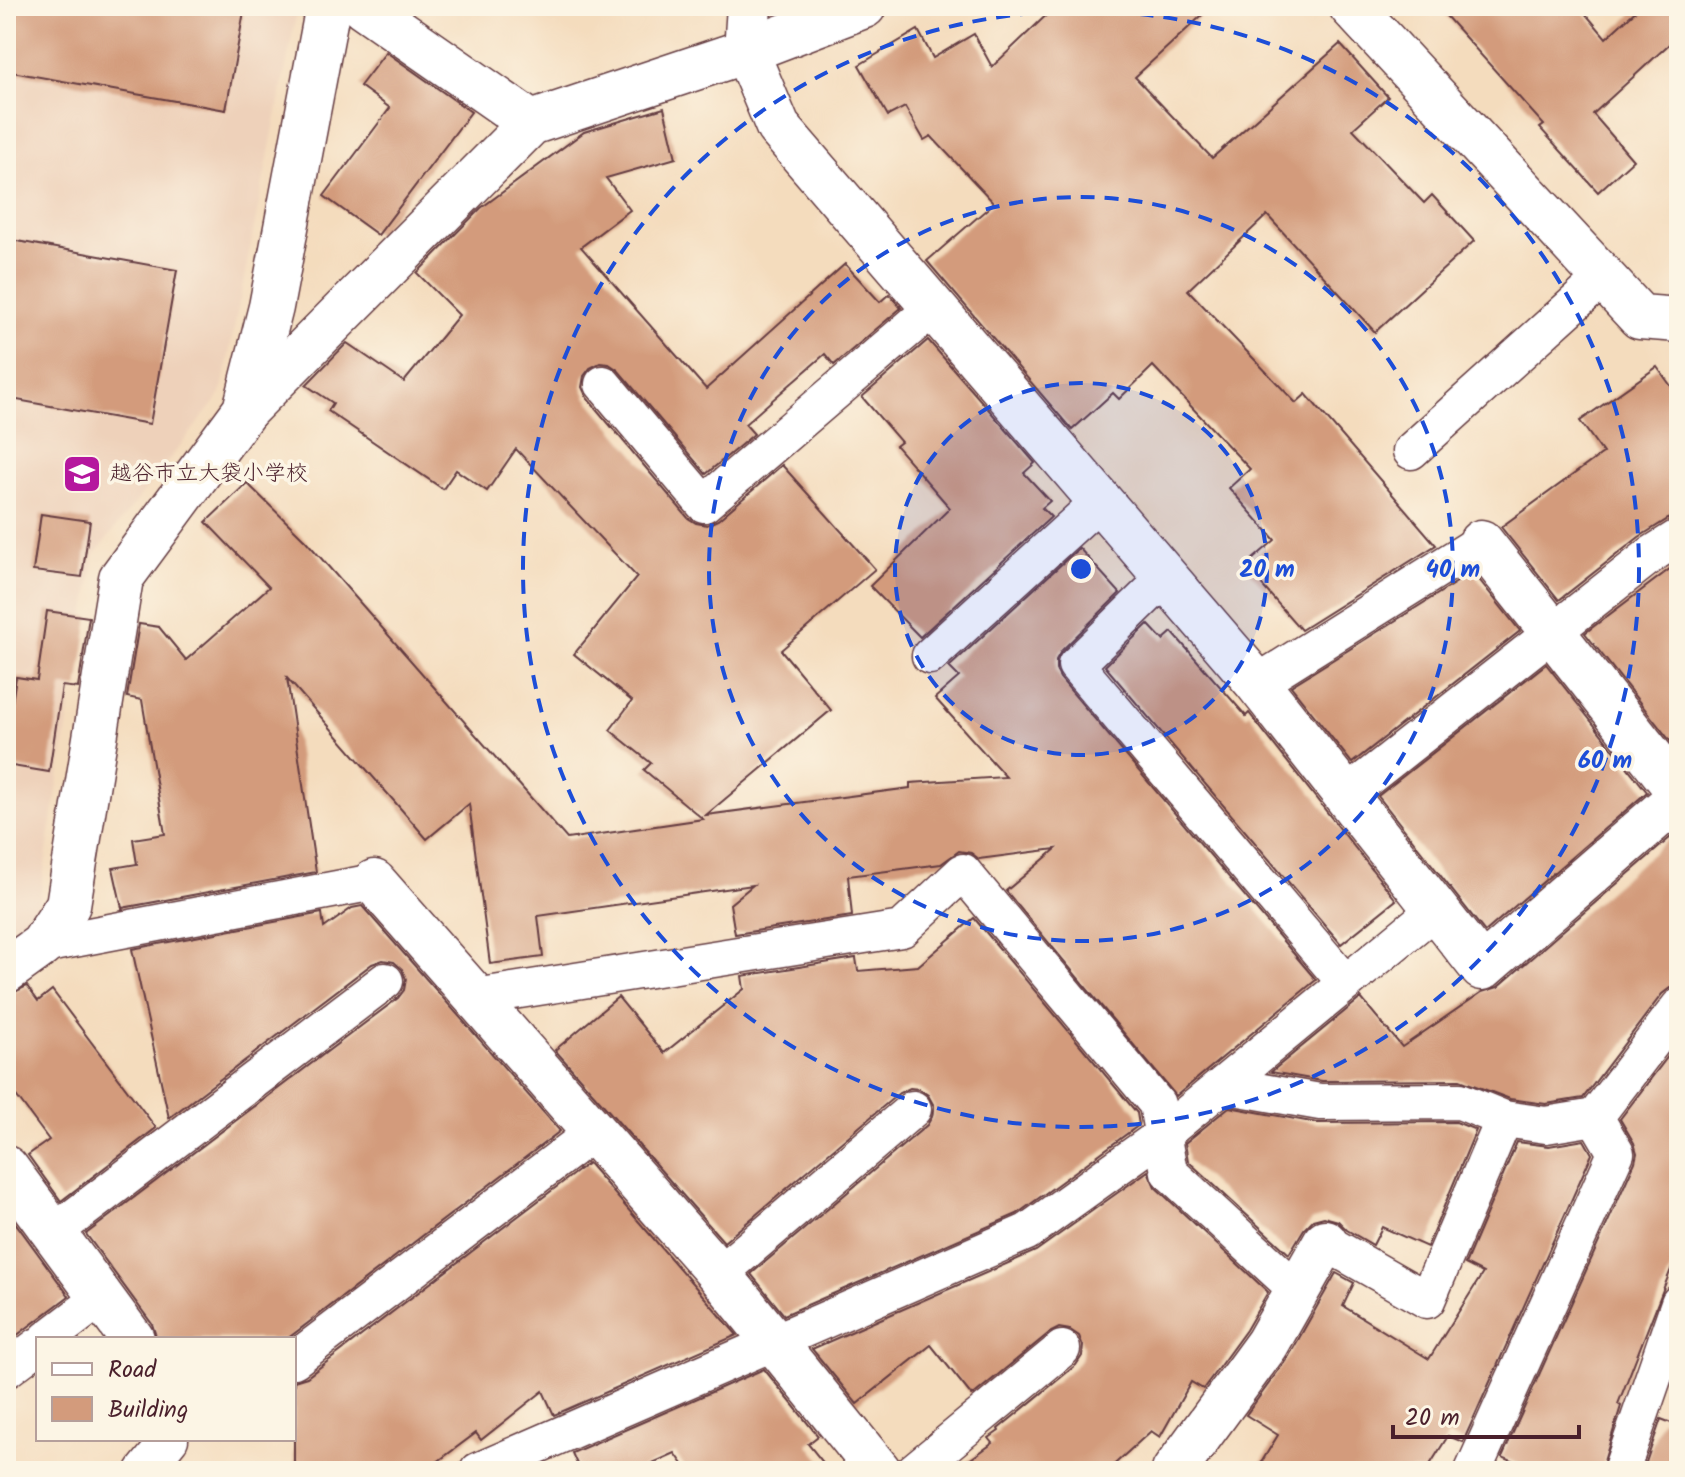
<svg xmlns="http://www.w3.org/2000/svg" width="1685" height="1477" font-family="Kalam,'Klee One',sans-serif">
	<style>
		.built { fill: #eed1ba }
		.building { fill: #d39b7c }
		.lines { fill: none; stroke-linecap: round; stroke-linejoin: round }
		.service-casing { stroke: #643b41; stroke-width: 39 }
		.minor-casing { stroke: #643b41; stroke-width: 47 }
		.service { stroke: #fff; stroke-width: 36 }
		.minor { stroke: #fff; stroke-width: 44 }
		.ring { fill: none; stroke: #1d4ed8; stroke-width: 4; stroke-dasharray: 14 10 }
		.labels { text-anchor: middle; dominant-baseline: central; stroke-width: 7; stroke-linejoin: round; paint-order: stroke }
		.poi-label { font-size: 22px; fill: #4a1f2b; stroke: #fcf5e5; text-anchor: start }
		.centre { fill: #1d4ed8; stroke: #fcf5e5; stroke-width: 4 }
		.ring-label { font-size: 24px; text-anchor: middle; font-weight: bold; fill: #1d4ed8; stroke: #fcf5e5; stroke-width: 7; stroke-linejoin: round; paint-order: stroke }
	</style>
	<rect width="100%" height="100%" fill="#fcf5e5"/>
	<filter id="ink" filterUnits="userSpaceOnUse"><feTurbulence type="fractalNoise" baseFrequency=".0125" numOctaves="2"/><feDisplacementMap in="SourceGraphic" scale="16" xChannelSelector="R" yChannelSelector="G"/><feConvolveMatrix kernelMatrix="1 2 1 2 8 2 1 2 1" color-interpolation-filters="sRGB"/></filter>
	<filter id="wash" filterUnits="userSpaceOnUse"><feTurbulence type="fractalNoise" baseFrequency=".006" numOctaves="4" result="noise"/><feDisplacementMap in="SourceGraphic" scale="32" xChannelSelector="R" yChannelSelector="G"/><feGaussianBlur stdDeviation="1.8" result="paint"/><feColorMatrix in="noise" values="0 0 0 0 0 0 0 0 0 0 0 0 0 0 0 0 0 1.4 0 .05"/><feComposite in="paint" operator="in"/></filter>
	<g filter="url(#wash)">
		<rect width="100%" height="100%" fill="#f4dcbd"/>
		<polygon class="built" points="6,6 298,6 221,394 95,554 38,908 6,932"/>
		<g id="blocks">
			<g class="building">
				<polygon points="6,6 245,6 226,110 6,71"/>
				<polygon points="1056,6 1212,6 1135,77 1212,158 1340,44 1388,97 1353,129 1424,203 1432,195 1474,241 1375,332 1267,215 1188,290 1296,403 1306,394 1436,545 1301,630 1245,566 1275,540 1229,488 1250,469 1153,366 1119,399 1113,393 1072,430 927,261 994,203 931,136 924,140 905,107 888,116 859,65 918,30 933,58 974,34 992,67"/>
				<polygon points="1437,6 1579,6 1606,38 1641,6 1679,6 1679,35 1593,114 1633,160 1598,192 1540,128 1544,125"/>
				<polygon points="386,52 471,112 378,235 324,196 390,108 360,86"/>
				<polygon points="664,108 676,158 606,178 630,210 581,247 706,389 845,264 880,302 889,294 901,308 834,365 825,354 745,424 754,434 706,474 618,370 609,364 600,363 590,368 584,376 582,387 587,398 688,518 696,523 707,525 718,520 782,465 875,569 781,650 831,710 706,815 910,788 910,783 1006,777 935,698 959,677 949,667 1079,548 1120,593 1061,651 1056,660 1056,670 1060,678 1316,980 1176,1096 1006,891 1056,849 979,859 971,853 959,851 941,864 848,876 852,916 735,934 730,904 753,885 538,916 543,957 490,964 469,804 427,839 287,678 316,872 122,908 113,868 137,864 133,839 165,834 142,700 127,697 139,624 159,627 186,660 269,587 206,522 247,483 306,541 567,839 703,819 644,770 651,763 610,730 632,701 574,654 637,577 516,449 487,491 456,470 443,489 328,411 333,403 306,385 347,343 404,382 459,315 417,273 481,208 584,132"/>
				<polygon points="6,239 177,270 150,424 6,398"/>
				<polygon points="928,340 1035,463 1024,473 1050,501 1042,508 1051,517 920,637 870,586 950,508 896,446 901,442 862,397"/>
				<polygon points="1657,367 1679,397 1679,516 1668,519 1639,537 1559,600 1501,527 1603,453 1580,421"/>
				<polygon points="41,514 90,521 82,577 33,571"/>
				<polygon points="1679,562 1679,752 1585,633"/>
				<polygon points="1473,572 1520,631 1352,763 1291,686"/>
				<polygon points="47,611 89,617 78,688 62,686 49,772 6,765 6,741 16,677 37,680"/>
				<polygon points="1148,624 1163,640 1172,632 1246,716 1249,713 1396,900 1341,944 1105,666"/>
				<polygon points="1546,664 1647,792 1485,932 1378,796"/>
				<polygon points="1679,830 1679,986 1670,988 1662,994 1583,1098 1546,1104 1510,1099 1460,1080 1322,1081 1271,1072 1361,998 1402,1047 1482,992 1498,987"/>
				<polygon points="362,906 560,1131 287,1339 157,1339 152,1324 86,1234 398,998 404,990 406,979 402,969 394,962 383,960 372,964 169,1118 132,949 322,913 324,928 352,908"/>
				<polygon points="974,918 1137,1113 1139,1125 1017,1214 784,1315 751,1274 927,1125 932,1117 934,1106 928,1095 919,1089 910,1088 899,1093 724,1242 555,1050 618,997 664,1053 744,989 742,976 856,958 858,971 918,966"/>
				<polygon points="27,986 38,1001 52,990 156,1128 61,1201 28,1155 49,1140 6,1082 6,996"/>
				<polygon points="1679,1042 1679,1249 1618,1404 1621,1406 1601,1471 1537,1471 1502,1457 1635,1162 1637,1153 1634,1143 1620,1119"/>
				<polygon points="1229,1107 1317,1123 1456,1122 1476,1130 1427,1247 1382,1227 1373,1245 1347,1230 1338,1221 1324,1217 1313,1220 1304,1229 1289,1254 1188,1161 1185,1143"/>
				<polygon points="1584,1140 1592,1154 1463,1442 1448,1436 1426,1471 1256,1471 1278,1435 1246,1415 1289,1356 1336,1273 1354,1283 1343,1306 1429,1359 1483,1273 1465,1264 1517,1142 1549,1146"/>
				<polygon points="588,1163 737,1335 554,1415 543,1391 481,1440 476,1433 425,1471 294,1471 294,1381 307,1377"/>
				<polygon points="1148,1171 1155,1187 1268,1292 1246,1330 1203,1389 1191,1382 1160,1437 1151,1431 1107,1471 954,1471 993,1443 989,1438 999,1431 998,1429 1076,1365 1082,1356 1083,1346 1079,1336 1070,1330 1059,1328 1049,1333 972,1396 931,1345 857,1404 812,1349 1036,1251"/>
				<polygon points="6,1210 69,1296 12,1339 6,1339"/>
				<polygon points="764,1369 818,1436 808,1444 830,1471 688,1471 675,1453 635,1471 580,1471 572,1453"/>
				<polygon points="1661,1419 1679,1426 1679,1471 1643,1471"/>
			</g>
		</g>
	</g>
	<g filter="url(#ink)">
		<use href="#blocks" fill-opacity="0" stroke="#643b41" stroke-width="2"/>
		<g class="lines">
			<g class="service-casing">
				<g id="service">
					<polyline points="603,384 704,504 933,308"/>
					<polyline points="1411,451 1603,278"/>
					<polyline points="1166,577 1076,665 1346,983"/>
					<polyline points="930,656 1100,501"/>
					<polyline points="1257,683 1481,542"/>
					<polyline points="1346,795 1652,554 1679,537"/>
					<polyline points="42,945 374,882"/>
					<polyline points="475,997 902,929 963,872 1157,1104 1169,1172 1297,1290"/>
					<polyline points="1223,1085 1320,1102 1460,1101 1504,1119 1546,1125 1595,1117"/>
					<polyline points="53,1233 385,981"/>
					<polyline points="1325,1242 1427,1300 1504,1119"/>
					<polyline points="719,1274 913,1109"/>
					<polyline points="47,1339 101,1298"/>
					<polyline points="294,1360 594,1132"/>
					<polyline points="6,1370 38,1346"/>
					<polyline points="144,1471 170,1439"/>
					<polyline points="478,1471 1027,1232 1162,1135 1436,909"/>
					<polyline points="914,1471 1062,1349"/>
					<polyline points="1473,1471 1616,1153 1595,1117 1679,1007"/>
					<polyline points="1621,1471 1679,1303"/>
				</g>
			</g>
			<g class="minor-casing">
				<g id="minor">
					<polyline points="363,6 531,123"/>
					<polyline points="749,6 746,51 778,127 1257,683 1482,968 1679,797"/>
					<polyline points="1351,6 1640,317 1679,320"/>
					<polyline points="245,410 531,123 746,51 864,6"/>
					<polyline points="1481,542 1679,792"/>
					<polyline points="374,882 719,1274 879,1471"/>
					<polyline points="6,971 42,945 68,905 121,578 245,410 271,307 328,6"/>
					<polyline points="6,1168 132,1339"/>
					<polyline points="1174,1471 1267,1344 1325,1242"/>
				</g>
			</g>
			<use href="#service" class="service"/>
			<use href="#minor" class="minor"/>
		</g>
	</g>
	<circle cx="1081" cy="569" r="186" fill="#1d4ed8" fill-opacity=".12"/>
	<g class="ring">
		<circle cx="1081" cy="569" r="186"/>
		<circle cx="1081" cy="569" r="372"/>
		<circle cx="1081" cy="569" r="558"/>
	</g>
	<defs>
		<g id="school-square" transform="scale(2)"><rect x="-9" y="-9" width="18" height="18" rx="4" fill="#b5179e" stroke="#fcf5e5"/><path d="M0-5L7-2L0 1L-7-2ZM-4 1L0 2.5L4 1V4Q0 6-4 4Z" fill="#fff"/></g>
	</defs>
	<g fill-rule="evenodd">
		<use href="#school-square" x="82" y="474"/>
	</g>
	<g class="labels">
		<g class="poi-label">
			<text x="110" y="474">越谷市立大袋小学校</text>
		</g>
	</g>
	<circle cx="1081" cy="569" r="12" class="centre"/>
	<g class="ring-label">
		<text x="1267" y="577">20 m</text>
		<text x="1453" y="577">40 m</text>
		<text x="1605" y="768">60 m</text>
	</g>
	<rect width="1685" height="1477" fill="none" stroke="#fcf5e5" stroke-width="32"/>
	<rect x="36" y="1337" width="260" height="104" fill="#fcf5e5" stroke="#b59f9b" stroke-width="2"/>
	<rect x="52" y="1363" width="40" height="12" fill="#ffffff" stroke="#b59f9b" stroke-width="2"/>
	<text x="108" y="1377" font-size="24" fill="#4a1f2b">Road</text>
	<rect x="52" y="1397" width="40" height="24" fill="#d39b7c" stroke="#b59f9b" stroke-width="2"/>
	<text x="108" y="1417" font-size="24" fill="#4a1f2b">Building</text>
	<path d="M1393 1425v12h186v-12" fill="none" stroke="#4a1f2b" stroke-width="4"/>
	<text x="1405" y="1425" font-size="24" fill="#4a1f2b" stroke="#fcf5e5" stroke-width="6" paint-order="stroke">20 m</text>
</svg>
